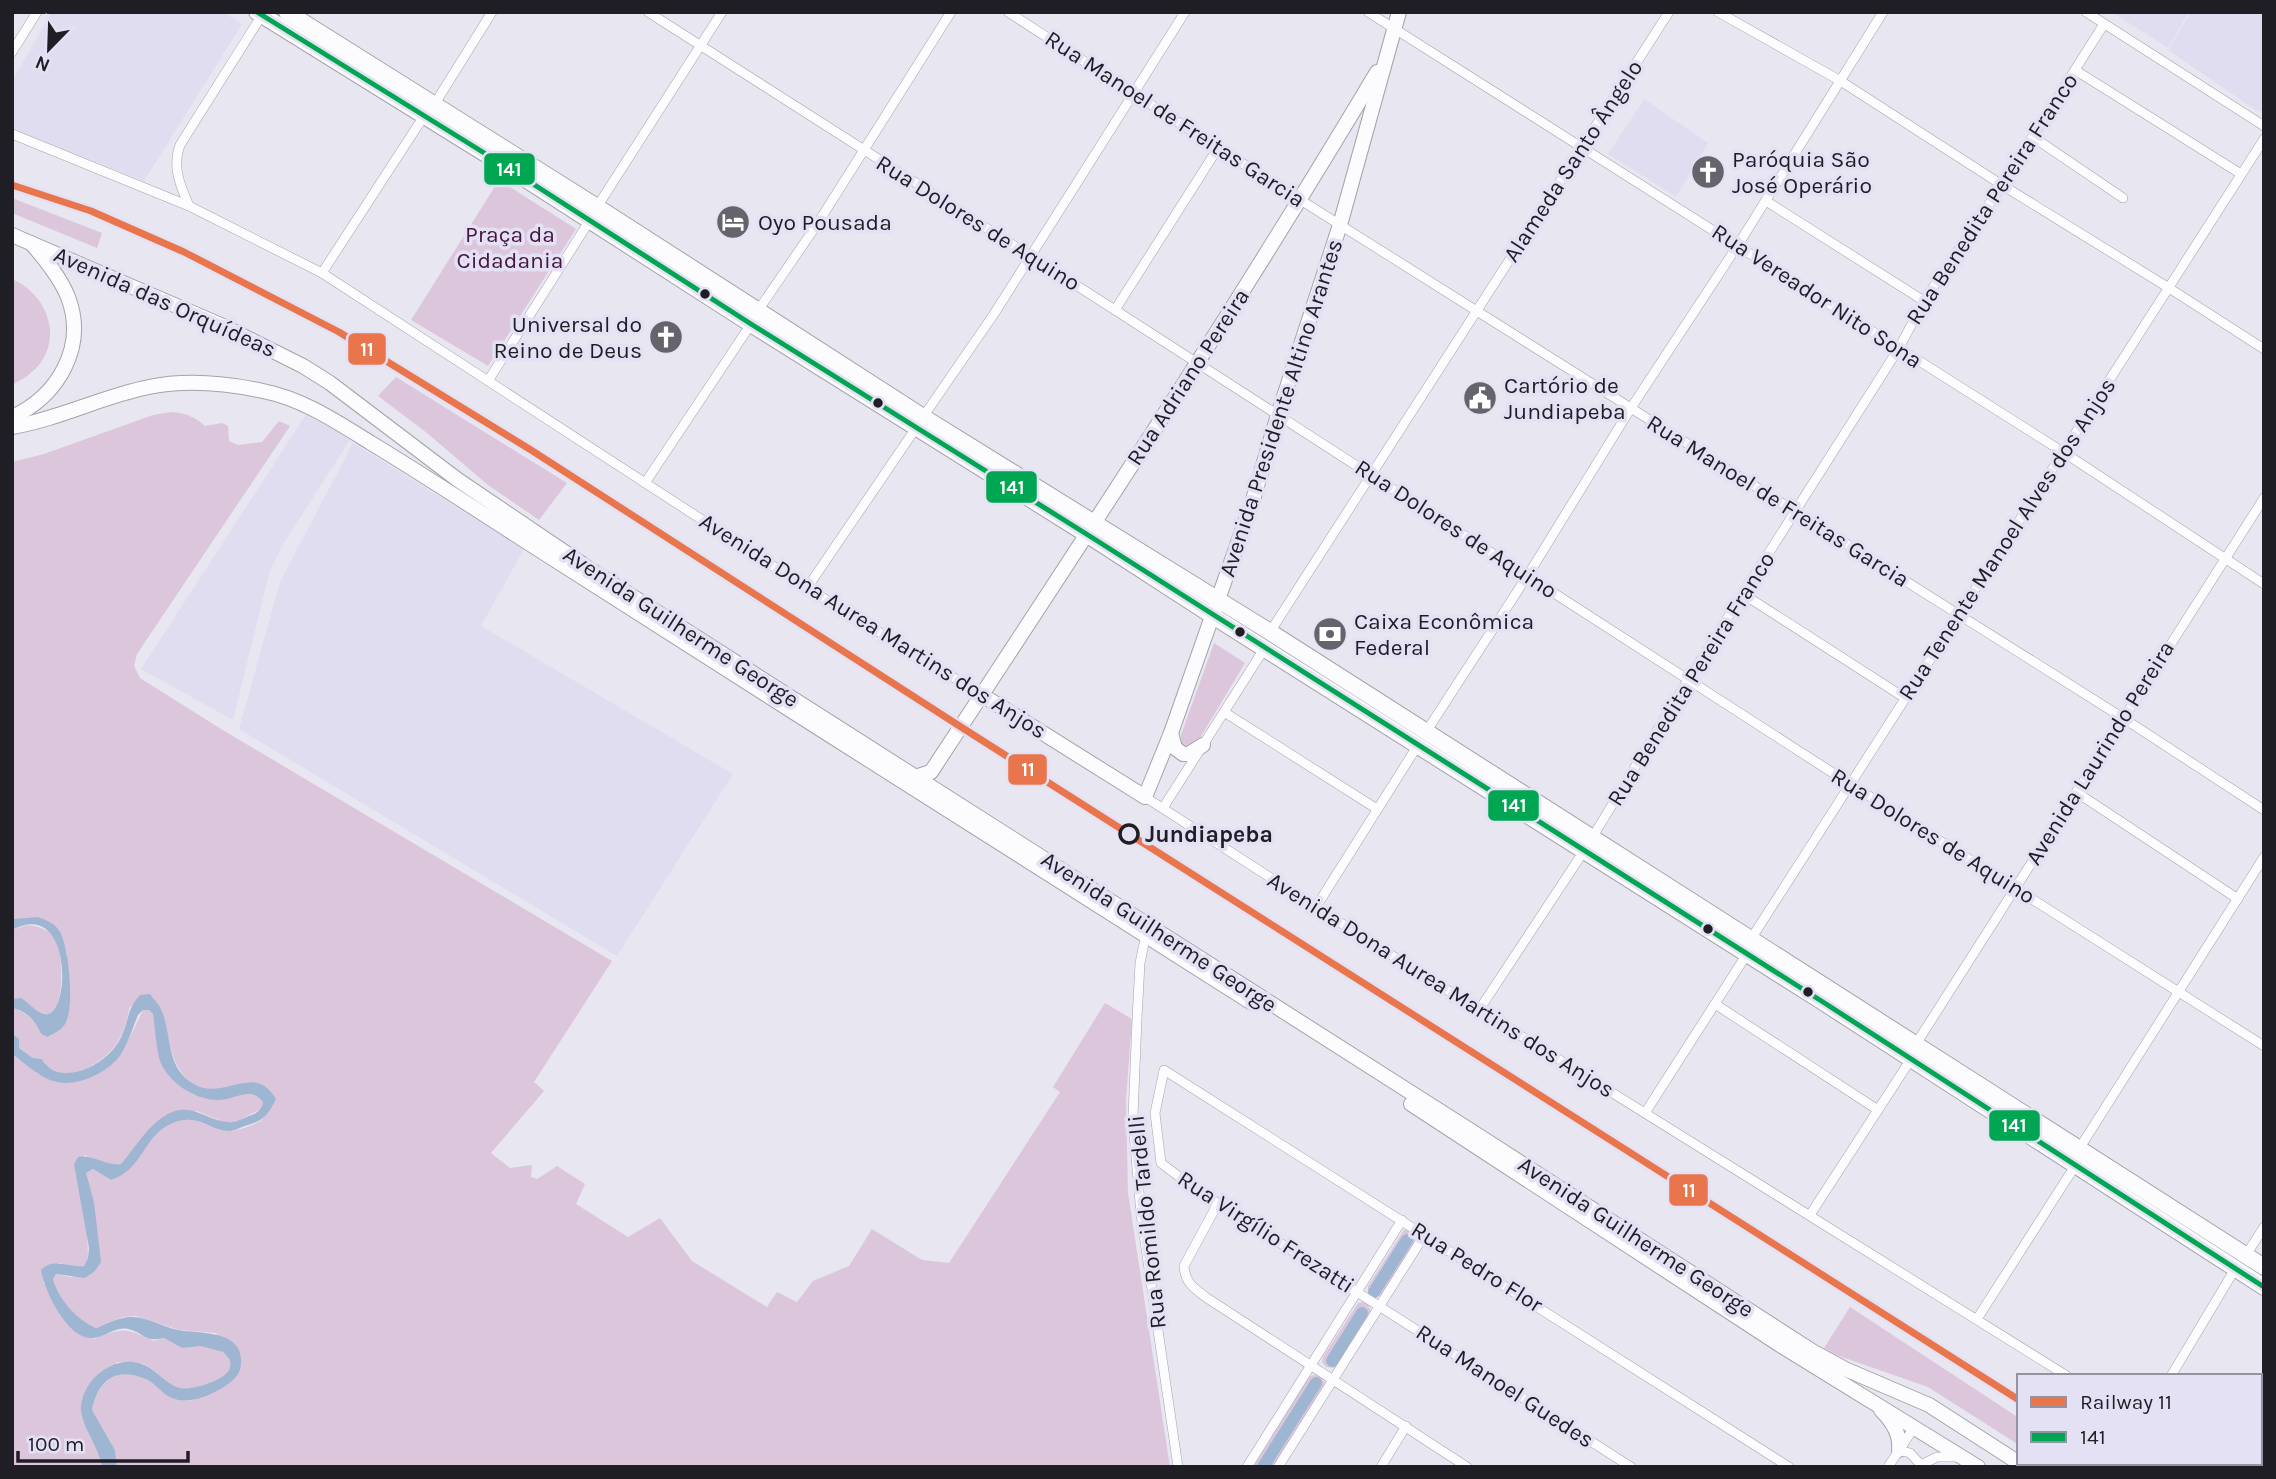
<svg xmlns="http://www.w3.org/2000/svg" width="2276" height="1479" font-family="Karla,sans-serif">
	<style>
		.built { fill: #e0ddf0 }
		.green { fill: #dcc6dc }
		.water { fill: #9fb6d2 }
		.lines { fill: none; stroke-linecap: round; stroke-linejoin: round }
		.canal { stroke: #9fb6d2; stroke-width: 12 }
		.minor-casing { stroke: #a4a3ab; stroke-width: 10 }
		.primary-casing { stroke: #a4a3ab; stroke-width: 16 }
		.trunk-casing { stroke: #a4a3ab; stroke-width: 18 }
		.minor { stroke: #fcfbfd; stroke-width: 9 }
		.primary { stroke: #fcfbfd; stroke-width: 14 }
		.trunk { stroke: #fcfbfd; stroke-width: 16 }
		.bus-1-casing { stroke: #e4e1f5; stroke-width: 10 }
		.bus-1 { stroke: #00a651; stroke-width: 5 }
		.rail-1-casing { stroke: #e4e1f5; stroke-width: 12 }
		.rail-1 { stroke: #e9754c; stroke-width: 7 }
		.bus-dot { fill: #1f1e24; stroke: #e4e1f5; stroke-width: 2.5 }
		.stop-dot { fill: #e4e1f5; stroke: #1f1e24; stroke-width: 3.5 }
		.labels { text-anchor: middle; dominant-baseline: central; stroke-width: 7; stroke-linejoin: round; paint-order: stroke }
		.street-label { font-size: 23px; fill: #1f1e24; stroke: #e4e1f5 }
		.poi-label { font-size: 23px; fill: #1f1e24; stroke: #e4e1f5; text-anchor: start }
		.park-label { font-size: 23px; fill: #47163f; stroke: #e4e1f5 }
		.stop-label { font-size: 23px; font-weight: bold; fill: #1f1e24; stroke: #e4e1f5; text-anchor: start }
		.line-badge { stroke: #e4e1f5; stroke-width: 2.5 }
		.badge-label { font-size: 19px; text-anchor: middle; font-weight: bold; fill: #fff }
	</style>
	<rect width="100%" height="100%" fill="#e8e6f1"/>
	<g class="built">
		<polygon points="52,12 223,12 242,24 144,181 12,129 12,81"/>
		<polygon points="2112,12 2189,12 2168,48"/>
		<polygon points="2191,12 2264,12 2264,112 2257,111 2168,50"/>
		<polygon points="1644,99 1708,143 1676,197 1608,154"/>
		<polygon points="307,413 351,438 284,543 270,570 233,720 141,669"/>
		<polygon points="353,443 524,549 481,626 733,774 617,956 239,729 280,582"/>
	</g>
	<g class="green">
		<polygon points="499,180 576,229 488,366 411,320"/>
		<polygon points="12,198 102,233 97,248 12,213"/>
		<path d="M12,279c33,14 51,55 27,86 -8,9 -16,14 -27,20z"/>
		<polygon points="396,377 567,483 539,520 488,485 427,433 378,396"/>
		<path d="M171,412c14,1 23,4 34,14l17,-3 6,3 1,15 9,4 24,-3 17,-21 11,5 -153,228 -3,12 6,12 81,51 391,232 -78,121 10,9 -53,62 19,15 22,-3 -1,12 6,2 20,-13 28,18 -9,20 52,33 32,-19 32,43 75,46 10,-15 20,10 16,-21 36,-15 23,-37 50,31 27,3 111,-171 -7,-5 52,-84 27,16 -6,82 2,92 42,274h-1053l-2,-17 -23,-40c6,-28 24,-45 55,-31 16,8 28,27 48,20 12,-4 35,-23 46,-30l-25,-36 -37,-3 -43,-14 -13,1 -27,11c-21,-9 -37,-28 -43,-49l3,-5 14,3 25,-6 -1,-69 -9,-29 8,-4 18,11c31,-11 33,-45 62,-57 26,-11 38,9 57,8 7,0 24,-6 30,-10 6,-4 12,-16 16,-22l-29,-17c-9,2 -18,6 -27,7 -48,4 -50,-48 -59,-80l-31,-3c-3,13 -6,27 -13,37 -14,22 -58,46 -75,16l-9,-1 -14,-10v-9l-7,-6v-25c16,5 23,11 29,26l8,3 15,-11 3,-73 -29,-36 -26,3v-458l32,-8 109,-39z"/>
		<polygon points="1214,643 1245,663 1200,738 1188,747 1182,746 1180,742 1181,735"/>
		<path d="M27,925c11,1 22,4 29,14 7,12 9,67 -5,74 -11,6 -22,-15 -39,-14v-69z"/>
		<path d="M143,1010h6l4,4 7,46 32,34 26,6 27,-7 13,3 5,6 -2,7 -23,12 -12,2 -29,-12 -37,8 -39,45 -11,1 -26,-10 4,103 -4,8 -10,1 -15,-4 -16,19 50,57c31,-11 31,-12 61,2l10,-3 18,10 19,-3 22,7 7,8c0,4 1,7 -1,11 -5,8 -36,19 -46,18 -18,-2 -27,-23 -43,-26 -7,-2 -16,0 -23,-1l-36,49 19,45 2,11h-90v-414l26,21 19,8 65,-29z"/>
		<polygon points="1404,1230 1408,1230 1416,1235 1417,1239 1383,1294 1375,1298 1368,1291 1368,1286"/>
		<polygon points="1362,1302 1368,1304 1371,1312 1338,1364 1335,1368 1326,1367 1322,1362 1323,1357 1358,1303"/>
		<polygon points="1850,1307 2019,1418 2019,1445 1928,1387 1839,1356 1824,1348"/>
		<path d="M1313,1375c6,0 9,3 12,8l-1,4 -50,80h-21l56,-90z"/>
	</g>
	<g class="water">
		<path d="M38,917c8,3 17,6 22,15 9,16 15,76 5,92 -3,6 -11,9 -17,13l-7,-3c-6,-14 -13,-22 -29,-26v-9l9,-1c7,4 19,18 27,16 23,-5 23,-116 -36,-84v-10l2,-1z"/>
		<path d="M150,994c3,4 7,9 10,13 13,26 4,60 34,77 30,18 60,-23 82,15 -9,18 -12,21 -31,27 -4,1 -11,5 -15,5 -19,1 -31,-19 -57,-8 -30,12 -29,46 -62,57l-18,-11 -7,4 8,29 7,60 -6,9 -10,7 -29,-4 -3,5c6,21 23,40 43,49 11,-4 23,-11 35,-11 15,-1 32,10 47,13 21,4 65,-1 63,33 0,7 -3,13 -9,18 -15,12 -41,25 -60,17 -10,-4 -17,-15 -26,-19 -31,-13 -48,2 -54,31l23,40 2,17h-15c-3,-20 -18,-36 -21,-56 -1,-12 6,-26 14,-34 17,-16 39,-21 58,-7 9,7 16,15 27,18 11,3 44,-8 49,-18 2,-4 1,-6 1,-10l-7,-8 -22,-6 -19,2 -18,-10c-19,5 -19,-5 -36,-9 -13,-3 -25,10 -37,9 -24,0 -47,-48 -50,-68 12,-13 28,-2 43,-4l4,-8 1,-10 -15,-84 4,-7c15,-3 27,9 43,7 16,-18 30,-45 54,-53 20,-6 34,10 53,11 7,1 14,-3 21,-6 8,-3 12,-5 14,-14 -13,-17 -28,-2 -45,-2 -24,0 -52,-19 -59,-42 -3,-14 -4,-29 -6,-44l-4,-4h-6l-5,5c-5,12 -9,25 -15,36 -11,20 -44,36 -66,31 -16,-3 -30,-17 -42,-26l-3,-3v-20l7,6v9l14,10 9,1c5,9 12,13 22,14 22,1 50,-17 58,-38 7,-16 5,-26 18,-40z"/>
	</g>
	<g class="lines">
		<g class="canal">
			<polyline points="1374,1292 1407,1240"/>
			<polyline points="1332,1361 1362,1313"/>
			<polyline points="1263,1467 1316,1383"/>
		</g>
		<g class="minor-casing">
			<g id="minor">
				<polyline points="648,12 1115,310 1850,784 2264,1046"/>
				<polyline points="1008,12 1218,148 2123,718 2264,810"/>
				<polyline points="1368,12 2063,452 2264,584"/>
				<polyline points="1718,12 1839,80 2002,185 2169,288 2264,349"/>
				<polyline points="2086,12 2264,126"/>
				<polyline points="12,52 37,12"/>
				<polyline points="2075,70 2241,174"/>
				<polyline points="434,105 492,12"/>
				<polyline points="12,134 189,206 322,273 807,588 982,695"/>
				<polyline points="2033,137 2123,198"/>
				<polyline points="1766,201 1924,301"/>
				<path d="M189,206c-9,-21 -17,-39 -9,-61l82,-130"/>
				<polyline points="597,207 722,12"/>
				<polyline points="322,273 424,116"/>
				<polyline points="1115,310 1218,148"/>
				<polyline points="757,312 816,226 951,12"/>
				<polyline points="488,381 590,220"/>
				<polyline points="923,417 994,314 1185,12"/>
				<polyline points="645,483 751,324"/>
				<polyline points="807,588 916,428"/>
				<polyline points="1743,594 1905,698"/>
				<polyline points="1270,632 1669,12"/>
				<polyline points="1224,712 1377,809"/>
				<polyline points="1426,732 1528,575 1631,408 1738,245 1883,12"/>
				<polyline points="2076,792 2238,899"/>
				<polyline points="1145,797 1383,950 2067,1376"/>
				<polyline points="1163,808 1264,649"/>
				<polyline points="1592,838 1688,680 1899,348 1924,301 2002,185 2104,24"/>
				<polyline points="1316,907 1418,745"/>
				<polyline points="1146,934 1140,963 1137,1019 1133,1116 1135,1146 1141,1214 1178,1467"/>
				<polyline points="1751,939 2264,139"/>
				<polyline points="1715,1004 1878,1110"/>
				<polyline points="1479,1010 1584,851"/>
				<polyline points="1916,1044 2264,498"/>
				<polyline points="1645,1113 1747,954"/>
				<polyline points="2079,1149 2264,857"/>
				<path d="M1218,1203l-34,63c1,17 10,22 23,32l260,169"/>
				<polyline points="1810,1215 1911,1059"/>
				<polyline points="2246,1255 2264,1227"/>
				<polyline points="1977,1319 2075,1166"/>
				<polyline points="2171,1376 2235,1269"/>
				<polyline points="1899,1450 1910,1453 1921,1465"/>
				<polyline points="2203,1463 2209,1467"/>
				<polyline points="1921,1465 1937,1457 1959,1457"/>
				<polyline points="1247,1467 1402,1220"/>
				<polyline points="1278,1467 1425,1234"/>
				<polyline points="1381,1467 1406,1426"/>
				<polyline points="1631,1467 1194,1188 1161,1163 1155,1113 1164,1070 1789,1467"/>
				<polyline points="1888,1467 1915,1426"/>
			</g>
		</g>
		<g class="primary-casing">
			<g id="primary">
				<polyline points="12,235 223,326 303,366 330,383 458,480 591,570 1490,1143 1812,1351 1845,1369 1929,1405 2019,1463"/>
				<path d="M12,417c46,-21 75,-70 56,-120 -8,-20 -23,-38 -37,-54"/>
				<path d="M12,427c47,-8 91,-31 137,-40 38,-8 77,-4 114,4 40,8 74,31 108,52 61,37 121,77 181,115 233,149 466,297 700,445"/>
				<polyline points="982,695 1145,797 1171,733 1252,503 1278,415 1340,225 1399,12"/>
				<polyline points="1171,733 1175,748 1183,754 1189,754 1203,745"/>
				<path d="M915,777l16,-5c152,-231 304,-462 446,-700"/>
				<polyline points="1411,1104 1780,1345 1978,1467"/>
				<path d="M1881,1410c11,11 20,25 18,40"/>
			</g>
		</g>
		<g class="trunk-casing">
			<g id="trunk">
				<polyline points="257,12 502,164 751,324 1088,535 1213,616 1823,1002 2264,1287"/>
				<polyline points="287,12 597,207 923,417 1270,632 2264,1267"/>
			</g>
		</g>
		<use href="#minor" class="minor"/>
		<use href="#primary" class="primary"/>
		<use href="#trunk" class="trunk"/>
		<g class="bus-1-casing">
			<polyline id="bus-1" points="257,12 502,164 751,324 1088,535 1823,1002 2264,1287"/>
		</g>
		<use href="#bus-1" class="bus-1"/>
		<g class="rail-1-casing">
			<polyline id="rail-1" points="12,185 91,211 184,252 339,332 531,450 961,727 2019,1400"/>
		</g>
		<use href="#rail-1" class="rail-1"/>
	</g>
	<defs>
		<g id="church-disc" transform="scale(1.75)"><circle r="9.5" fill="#65646c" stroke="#e4e1f5"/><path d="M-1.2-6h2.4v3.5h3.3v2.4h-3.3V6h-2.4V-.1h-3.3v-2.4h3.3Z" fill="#fff"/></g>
		<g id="hotel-disc" transform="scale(1.75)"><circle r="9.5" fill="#65646c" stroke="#e4e1f5"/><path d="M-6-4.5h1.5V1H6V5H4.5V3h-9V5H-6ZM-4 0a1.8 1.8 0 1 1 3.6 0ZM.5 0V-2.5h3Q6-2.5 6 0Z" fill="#fff"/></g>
		<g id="civic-disc" transform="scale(1.75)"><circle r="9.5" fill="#65646c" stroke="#e4e1f5"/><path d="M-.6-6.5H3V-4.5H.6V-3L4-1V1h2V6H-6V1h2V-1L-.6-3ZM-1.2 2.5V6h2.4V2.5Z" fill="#fff"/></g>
		<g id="bank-disc" transform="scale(1.75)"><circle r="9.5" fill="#65646c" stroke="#e4e1f5"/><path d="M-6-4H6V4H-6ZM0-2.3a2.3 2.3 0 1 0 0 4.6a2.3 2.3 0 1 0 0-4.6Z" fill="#fff"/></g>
	</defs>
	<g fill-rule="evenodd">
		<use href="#church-disc" x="1708" y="172"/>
		<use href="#hotel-disc" x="733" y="222"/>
		<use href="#church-disc" x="666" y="337"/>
		<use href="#civic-disc" x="1480" y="398"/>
		<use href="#bank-disc" x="1330" y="634"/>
	</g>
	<g class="bus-dot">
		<circle cx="705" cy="294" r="6"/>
		<circle cx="878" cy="403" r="6"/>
		<circle cx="1240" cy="632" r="6"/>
		<circle cx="1708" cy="929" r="6"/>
		<circle cx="1808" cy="992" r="6"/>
	</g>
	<circle class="stop-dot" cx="1129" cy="834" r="9"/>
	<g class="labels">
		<g class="street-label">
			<text transform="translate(1175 119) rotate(33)">Rua Manoel de Freitas Garcia</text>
			<text transform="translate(1573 161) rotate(-57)">Alameda Santo Ângelo</text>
			<text transform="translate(1992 199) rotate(-57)">Rua Benedita Pereira Franco</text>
			<text transform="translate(978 223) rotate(32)">Rua Dolores de Aquino</text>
			<text transform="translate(1817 296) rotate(33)">Rua Vereador Nito Sona</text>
			<text transform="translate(165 302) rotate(24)">Avenida das Orquídeas</text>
			<text transform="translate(1188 377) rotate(-57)">Rua Adriano Pereira</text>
			<text transform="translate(1281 408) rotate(-72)">Avenida Presidente Altino Arantes</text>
			<text transform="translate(1778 501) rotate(32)">Rua Manoel de Freitas Garcia</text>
			<text transform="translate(1456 529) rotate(33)">Rua Dolores de Aquino</text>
			<text transform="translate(2007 539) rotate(-57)">Rua Tenente Manoel Alves dos Anjos</text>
			<text transform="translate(873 626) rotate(32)">Avenida Dona Aurea Martins dos Anjos</text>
			<text transform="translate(681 627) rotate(33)">Avenida Guilherme George</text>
			<text transform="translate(1691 679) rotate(-58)">Rua Benedita Pereira Franco</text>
			<text transform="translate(2100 753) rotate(-58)">Avenida Laurindo Pereira</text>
			<text transform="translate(1933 836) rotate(32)">Rua Dolores de Aquino</text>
			<text transform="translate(1159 932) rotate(33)">Avenida Guilherme George</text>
			<text transform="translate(1441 985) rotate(32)">Avenida Dona Aurea Martins dos Anjos</text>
			<text transform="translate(1147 1222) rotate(-96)">Rua Romildo Tardelli</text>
			<text transform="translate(1266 1232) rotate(33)">Rua Virgílio Frezatti</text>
			<text transform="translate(1636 1237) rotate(33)">Avenida Guilherme George</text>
			<text transform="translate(1477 1267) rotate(32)">Rua Pedro Flor</text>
			<text transform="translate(1505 1386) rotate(33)">Rua Manoel Guedes</text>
		</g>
		<g class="poi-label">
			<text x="1732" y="159">Paróquia São<tspan x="1732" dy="26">José Operário</tspan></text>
			<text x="758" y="222">Oyo Pousada</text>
			<text x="642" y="324" text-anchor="end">Universal do<tspan x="642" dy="26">Reino de Deus</tspan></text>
			<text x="1504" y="385">Cartório de<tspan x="1504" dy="26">Jundiapeba</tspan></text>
			<text x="1354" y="621">Caixa Econômica<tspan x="1354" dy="26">Federal</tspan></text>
		</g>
		<g class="park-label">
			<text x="510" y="234">Praça da<tspan x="510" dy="26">Cidadania</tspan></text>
		</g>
		<g class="stop-label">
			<text x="1145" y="834">Jundiapeba</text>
		</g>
	</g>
	<g class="line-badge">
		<rect x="483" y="152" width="53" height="34" rx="7" fill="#00a651"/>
		<rect x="347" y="332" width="40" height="34" rx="7" fill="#e9754c"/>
		<rect x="985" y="470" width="53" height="34" rx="7" fill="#00a651"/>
		<rect x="1007" y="753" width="41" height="33" rx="7" fill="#e9754c"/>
		<rect x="1487" y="789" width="53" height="33" rx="7" fill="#00a651"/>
		<rect x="1988" y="1109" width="53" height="33" rx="7" fill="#00a651"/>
		<rect x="1668" y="1173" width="41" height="34" rx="7" fill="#e9754c"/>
	</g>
	<g class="badge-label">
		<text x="509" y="176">141</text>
		<text x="367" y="356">11</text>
		<text x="1012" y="494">141</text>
		<text x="1028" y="776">11</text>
		<text x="1514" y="812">141</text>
		<text x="2014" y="1132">141</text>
		<text x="1689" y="1197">11</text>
	</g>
	<rect width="2276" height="1479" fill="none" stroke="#1f1e24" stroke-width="28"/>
	<rect x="2017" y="1374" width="245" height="91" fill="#e4e1f5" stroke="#9593a1" stroke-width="2"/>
	<rect x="2031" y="1397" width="35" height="10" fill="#e9754c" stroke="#9593a1" stroke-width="2"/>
	<text x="2080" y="1409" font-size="21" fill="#1f1e24">Railway 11</text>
	<rect x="2031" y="1432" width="35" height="10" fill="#00a651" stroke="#9593a1" stroke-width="2"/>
	<text x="2080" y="1444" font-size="21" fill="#1f1e24">141</text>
	<g transform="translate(49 49) rotate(203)" stroke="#e4e1f5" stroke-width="5" paint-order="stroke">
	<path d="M0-5L12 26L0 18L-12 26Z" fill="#1f1e24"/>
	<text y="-10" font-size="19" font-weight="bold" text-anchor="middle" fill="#1f1e24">N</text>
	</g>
	<path d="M18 1451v10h170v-10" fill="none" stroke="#1f1e24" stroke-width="3.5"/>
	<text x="28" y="1451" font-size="21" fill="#1f1e24" stroke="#e4e1f5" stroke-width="5" paint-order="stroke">100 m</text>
</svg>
